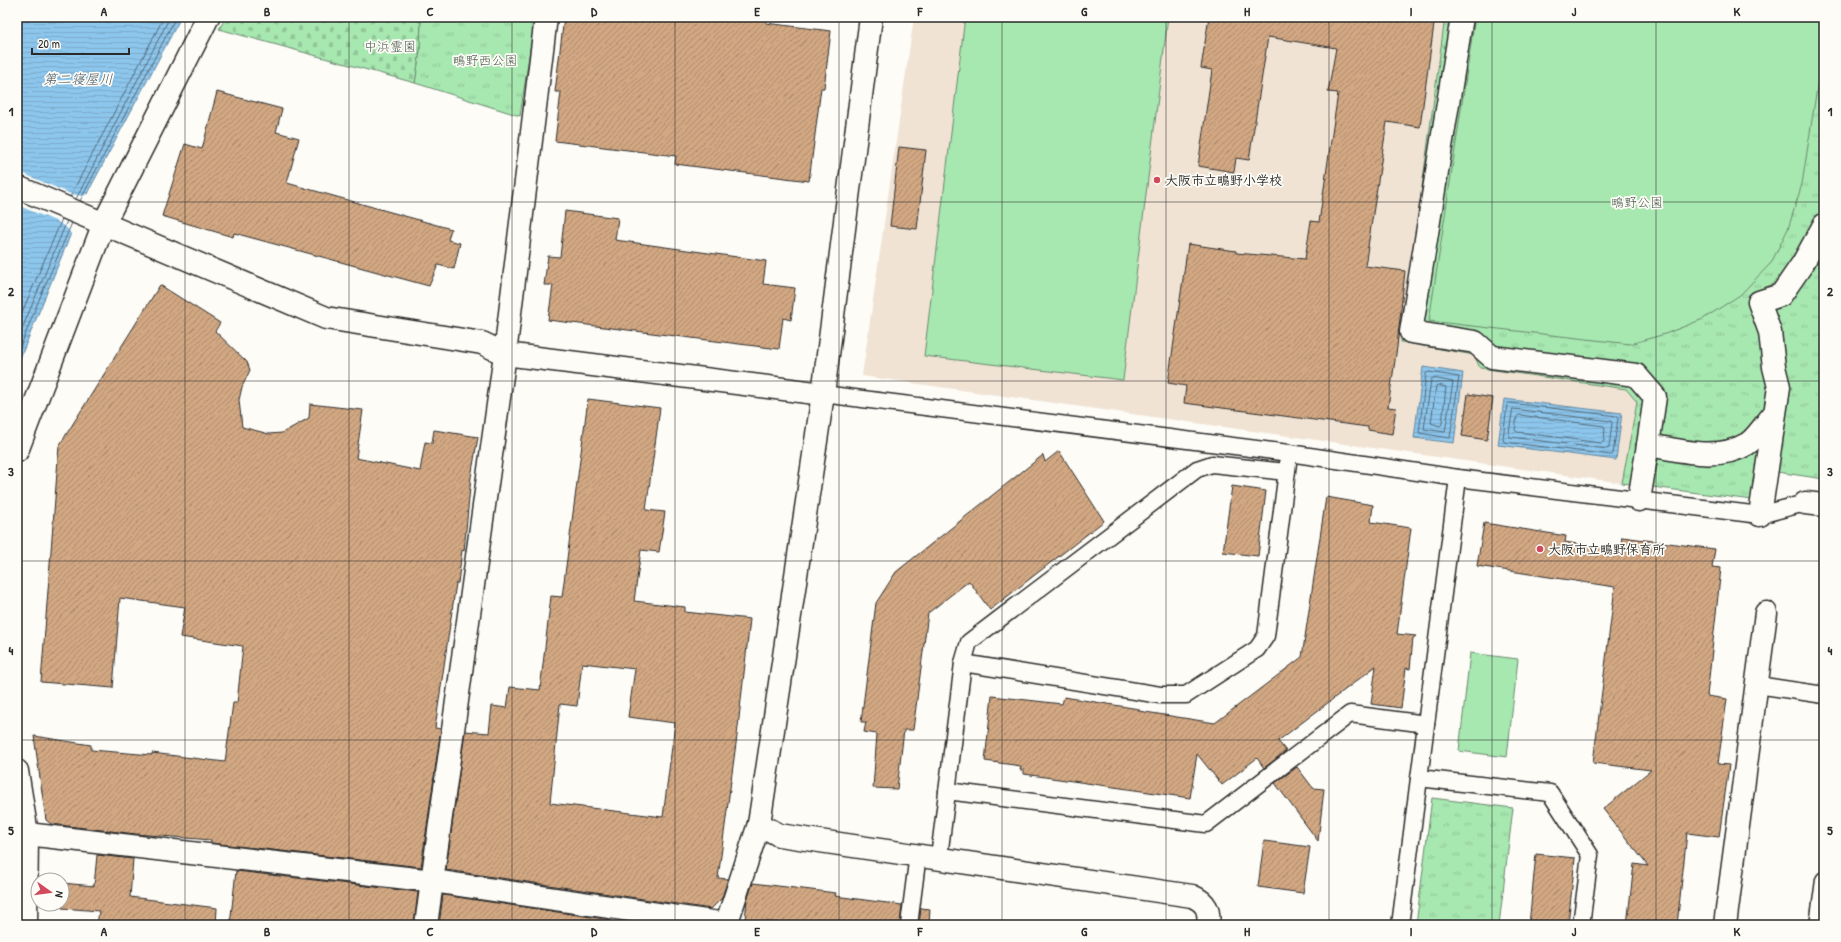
<svg xmlns="http://www.w3.org/2000/svg" width="1841" height="942" font-family="'Patrick Hand','Klee One',sans-serif">
	<style>
		.built { fill: #f0e3d4 }
		.grass { fill: url(#grass-tufts); stroke: #69896e }
		.cemetery { fill: url(#cemetery-stones); stroke: #69896e }
		.pitch { fill: #a7e7b0; stroke: #69896e }
		.water { fill: url(#water-rules); stroke: #66889f }
		.pier { fill: #fdfcf7 }
		.lines { fill: none; stroke-linecap: round; stroke-linejoin: round }
		.shore { stroke: #526978; stroke-width: 1 }
		.building { fill: url(#building-hatch); stroke: #2b2b2b; fill-rule: evenodd }
		.lane-casing { stroke: #2b2b2b; stroke-width: 19 }
		.street-casing { stroke: #2b2b2b; stroke-width: 25 }
		.secondary-casing { stroke: #2b2b2b; stroke-width: 25 }
		.lane { stroke: #fdfcf7; stroke-width: 16 }
		.street { stroke: #fdfcf7; stroke-width: 22 }
		.secondary { stroke: #fdfcf7; stroke-width: 22 }
		.grid { fill: none; stroke: #2b2b2b; stroke-width: 1; stroke-opacity: 0.55 }
		.poi-dot { fill: #d1495b; stroke: #fdfcf7; stroke-width: 1.5 }
		.labels { text-anchor: middle; dominant-baseline: central; stroke-width: 3.5; stroke-linejoin: round; paint-order: stroke }
		.park-label { font-size: 13px; fill: #4a5a4c; stroke: #fdfcf7 }
		.poi-label { font-size: 13px; font-weight: bold; fill: #2b2b2b; stroke: #fdfcf7; text-anchor: start }
		.water-label { font-size: 14px; font-style: italic; fill: #485a65; stroke: #fdfcf7 }
		.neatline { fill: none; stroke: #2b2b2b; stroke-width: 1.5 }
		.grid-label { font-size: 13px; text-anchor: middle; font-weight: bold; fill: #2b2b2b }
	</style>
	<defs>
		<pattern id="grass-tufts" width="24" height="20" patternUnits="userSpaceOnUse"><rect width="24" height="20" fill="#a7e7b0"/><path d="M3 7l-1-3M5 7V3M7 7l1-3M15 17l-1-3M17 17v-4M19 17l1-3" fill="none" stroke="#90c698"/></pattern>
		<pattern id="cemetery-stones" width="16" height="16" patternUnits="userSpaceOnUse"><rect width="16" height="16" fill="#a7e7b0"/><path d="M2 7V4a2 2 0 0 1 4 0v3zM10 15v-3a2 2 0 0 1 4 0v3z" fill="#90c698"/></pattern>
		<pattern id="water-rules" width="6" height="5" patternUnits="userSpaceOnUse"><rect width="6" height="5" fill="#8dc6ec"/><path d="M0 2.5h6" fill="none" stroke="#7aaacb"/></pattern>
		<pattern id="building-hatch" width="6" height="6" patternUnits="userSpaceOnUse"><rect width="6" height="6" fill="#d2a883"/><path d="M-1 1l2-2M0 6l6-6M5 7l2-2" fill="none" stroke="#ab896b"/></pattern>
	</defs>
	<rect width="100%" height="100%" fill="#fdfcf7"/>
	<filter id="ink" filterUnits="userSpaceOnUse"><feTurbulence type="fractalNoise" baseFrequency=".025" numOctaves="2"/><feDisplacementMap in="SourceGraphic" scale="8" xChannelSelector="R" yChannelSelector="G"/><feConvolveMatrix kernelMatrix="1 2 1 2 8 2 1 2 1" color-interpolation-filters="sRGB"/></filter>
	<g filter="url(#ink)">
		<polygon class="built" points="914,17 1445,17 1401,342 1474,355 1480,368 1626,389 1637,402 1622,483 862,376"/>
		<g class="grass">
			<polygon points="421,17 535,17 520,116 415,83 420,50"/>
			<polygon points="1445,17 1824,17 1824,479 1757,469 1752,500 1622,483 1637,402 1626,389 1480,368 1474,355 1401,342"/>
			<polygon points="1432,798 1513,808 1499,925 1416,925"/>
		</g>
		<polygon class="cemetery" points="226,17 421,17 420,50 415,83 219,29"/>
		<g class="pitch">
			<polygon points="965,17 1168,17 1123,380 924,356"/>
			<polygon points="1475,17 1824,17 1824,43 1802,184 1788,229 1771,263 1740,295 1703,319 1665,334 1630,344 1429,321"/>
			<polygon points="1470,653 1518,659 1507,757 1459,751"/>
		</g>
		<g class="water">
			<polygon points="17,17 181,17 87,194 17,366"/>
			<polygon points="1423,367 1463,373 1454,443 1414,438"/>
			<polygon points="1504,399 1622,413 1616,460 1498,445"/>
		</g>
		<polygon class="pier" points="17,171 71,194 82,196 90,193 73,238 68,229 58,222 17,205"/>
		<g class="lines">
			<g class="shore">
				<polyline points="70,197 164,17"/>
				<polyline points="76,199 170,17"/>
				<polyline points="80,201 176,17"/>
				<polyline points="17,324 62,219"/>
				<polyline points="17,341 67,221"/>
				<polyline points="17,355 38,302 72,223"/>
				<polygon points="1429,372 1459,377 1450,438 1419,433 1426,374"/>
				<polygon points="1433,378 1453,382 1445,432 1424,429 1431,380"/>
				<polygon points="1438,385 1446,387 1442,424 1440,426 1431,423 1436,386"/>
				<polygon points="1509,403 1617,416 1618,418 1613,454 1611,455 1504,442 1503,439 1507,405"/>
				<polygon points="1513,409 1611,421 1612,423 1609,448 1607,449 1510,437 1509,435"/>
				<polygon points="1519,415 1604,426 1605,428 1604,441 1601,443 1517,432 1515,430 1517,417"/>
			</g>
		</g>
		<g class="building">
			<polygon points="564,17 767,17 766,23 831,31 824,88 821,88 809,181 675,164 676,156 555,141 561,92 555,92"/>
			<polygon points="1209,17 1435,17 1420,127 1387,122 1365,266 1405,271 1397,347 1388,407 1396,408 1392,434 1368,430 1368,427 1184,403 1186,386 1168,383 1188,244 1236,251 1236,253 1305,259 1311,221 1319,222 1338,93 1328,92 1336,48 1268,37 1249,160 1236,158 1234,172 1198,166 1212,70 1201,68"/>
			<polygon points="217,92 282,109 276,132 299,138 287,183 451,229 448,240 460,243 454,269 438,265 429,286 234,233 233,237 162,216 185,144 202,149"/>
			<polygon points="899,147 926,150 917,229 890,226"/>
			<polygon points="565,211 618,218 615,240 766,261 763,284 795,288 791,320 783,318 779,349 548,320 553,285 544,285 548,256 560,257"/>
			<polygon points="160,285 220,323 215,331 247,362 250,370 242,387 239,400 242,427 269,434 282,433 309,418 310,404 363,410 356,458 420,471 425,442 432,443 434,430 478,437 471,477 464,551 462,550 458,583 456,583 435,728 441,729 421,867 211,843 211,840 136,834 51,824 46,820 34,736 91,745 91,750 152,755 152,753 225,762 233,703 237,703 243,646 180,637 185,607 120,598 113,688 41,682 59,446"/>
			<polygon points="1468,394 1493,398 1487,440 1462,436"/>
			<path d="M588,399l72,9 -14,102 19,2 -6,40 -18,-2 -7,51 51,6v5l65,7 -13,117 -19,142 10,1 -6,19 -11,11 -265,-39 19,-139 24,2 3,-27 15,2 3,-21 30,3 11,-94 11,1zM582,663l53,6 -7,48 47,6 -12,94 -113,-14 10,-99 17,2z"/>
			<polygon points="1059,451 1104,521 990,610 969,581 928,613 913,730 904,730 897,789 873,788 877,734 864,732 866,722 861,722 876,603 896,572 1043,455 1045,462"/>
			<polygon points="1232,486 1266,491 1258,556 1223,552"/>
			<polygon points="1326,497 1373,505 1371,522 1411,528 1397,634 1416,636 1413,638 1410,669 1406,668 1401,708 1371,704 1376,666 1278,741 1286,751 1264,768 1257,758 1222,785 1197,754 1190,798 1024,774 1024,770 1020,770 1021,766 985,761 992,696 1062,704 1064,697 1139,709 1139,711 1215,723 1302,657"/>
			<polygon points="1484,523 1566,536 1565,542 1620,551 1622,537 1715,549 1712,567 1721,568 1707,696 1727,699 1718,764 1729,765 1719,837 1687,833 1677,925 1627,925 1634,864 1648,866 1603,809 1651,770 1593,763 1615,587 1477,566"/>
			<polygon points="1297,767 1313,788 1324,789 1318,841 1275,783"/>
			<polygon points="1264,841 1310,847 1303,893 1258,887"/>
			<polygon points="1536,854 1575,858 1568,925 1529,925"/>
			<polygon points="97,855 133,859 130,897 217,908 216,925 97,925 99,911 62,908 62,883 94,886"/>
			<polygon points="236,871 418,892 414,925 230,925"/>
			<polygon points="753,883 836,893 835,896 902,905 900,925 795,925 745,919 747,900"/>
			<polygon points="443,895 611,920 610,925 439,925"/>
			<polygon points="921,908 930,909 929,925 919,925"/>
		</g>
		<g class="lines">
			<g class="lane-casing">
				<g id="lane">
					<polyline points="823,394 1289,453 1458,478 1760,515 1805,503"/>
					<polyline points="963,663 1160,695 1186,695 1257,649 1266,636 1288,463"/>
					<polyline points="1757,685 1824,695"/>
					<polyline points="1419,778 1550,793 1590,855 1581,925"/>
					<polyline points="947,791 1206,824 1350,714 1426,724"/>
					<polyline points="939,857 963,663 969,642 1197,469 1212,464 1286,472"/>
					<polyline points="909,925 918,854"/>
					<polyline points="1400,925 1458,478"/>
					<polyline points="1818,925 1824,880"/>
				</g>
			</g>
			<g class="street-casing">
				<g id="street">
					<polyline points="1462,17 1411,332 1475,342 1492,357 1636,375 1655,397 1648,445"/>
					<polyline points="17,187 326,318 482,343 505,354 823,394"/>
					<path d="M1639,500l9,-55c32,5 69,17 99,-1 9,-5 20,-23 27,-30"/>
					<polyline points="1805,503 1824,505"/>
					<polyline points="1760,515 1779,387 1774,367 1770,332 1759,302 1781,295 1803,263 1824,225"/>
					<polyline points="17,771 27,834 26,925"/>
					<polyline points="27,834 433,881 726,924"/>
					<polyline points="426,925 505,354 546,17"/>
					<polyline points="726,925 759,824"/>
					<polyline points="1725,925 1766,613"/>
				</g>
			</g>
			<g class="secondary-casing">
				<g id="secondary">
					<path d="M871,17l-48,377 -64,430 20,11 413,61c14,6 18,14 16,29"/>
					<polyline points="17,451 104,223 208,17"/>
				</g>
			</g>
			<use href="#lane" class="lane"/>
			<use href="#street" class="street"/>
			<use href="#secondary" class="secondary"/>
		</g>
	</g>
	<path class="grid" d="M185,17v908M349,17v908M512,17v908M675,17v908M839,17v908M1002,17v908M1166,17v908M1329,17v908M1492,17v908M1656,17v908M17,202h1807M17,381h1807M17,561h1807M17,740h1807"/>
	<g class="poi-dot">
		<circle cx="1157" cy="180" r="4"/>
		<circle cx="1540" cy="549" r="4"/>
	</g>
	<g class="labels">
		<g class="park-label">
			<text x="390" y="46">中浜霊園</text>
			<text x="485" y="60">鴫野西公園</text>
			<text x="1637" y="202">鴫野公園</text>
		</g>
		<g class="poi-label">
			<text x="1165" y="180">大阪市立鴫野小学校</text>
			<text x="1548" y="549">大阪市立鴫野保育所</text>
		</g>
		<g class="water-label">
			<text x="78" y="78">第二寝屋川</text>
		</g>
	</g>
	<rect width="1841" height="942" fill="none" stroke="#fdfcf7" stroke-width="44"/>
	<g transform="translate(50 892) rotate(104)"><circle r="19" fill="#fdfcf7" stroke="#a9a8a5"/>
	<path d="M0-3L7 15L0 10L-7 15Z" fill="#d1495b"/>
	<text y="-6" font-size="11" font-weight="bold" text-anchor="middle" fill="#2b2b2b">N</text>
	</g>
	<path d="M32 48v6h97v-6" fill="none" stroke="#2b2b2b" stroke-width="2"/>
	<text x="38" y="48" font-size="12" fill="#2b2b2b" stroke="#fdfcf7" stroke-width="3" paint-order="stroke">20 m</text>
	<rect x="22" y="22" width="1797" height="898" class="neatline"/>
	<g class="grid-label">
		<text x="104" y="16">A</text>
		<text x="267" y="16">B</text>
		<text x="430" y="16">C</text>
		<text x="594" y="16">D</text>
		<text x="757" y="16">E</text>
		<text x="920" y="16">F</text>
		<text x="1084" y="16">G</text>
		<text x="1247" y="16">H</text>
		<text x="1411" y="16">I</text>
		<text x="1574" y="16">J</text>
		<text x="1737" y="16">K</text>
		<text x="11" y="116">1</text>
		<text x="1830" y="116">1</text>
		<text x="11" y="296">2</text>
		<text x="1830" y="296">2</text>
		<text x="11" y="476">3</text>
		<text x="1830" y="476">3</text>
		<text x="11" y="655">4</text>
		<text x="1830" y="655">4</text>
		<text x="11" y="835">5</text>
		<text x="1830" y="835">5</text>
		<text x="104" y="936">A</text>
		<text x="267" y="936">B</text>
		<text x="430" y="936">C</text>
		<text x="594" y="936">D</text>
		<text x="757" y="936">E</text>
		<text x="920" y="936">F</text>
		<text x="1084" y="936">G</text>
		<text x="1247" y="936">H</text>
		<text x="1411" y="936">I</text>
		<text x="1574" y="936">J</text>
		<text x="1737" y="936">K</text>
	</g>
</svg>
